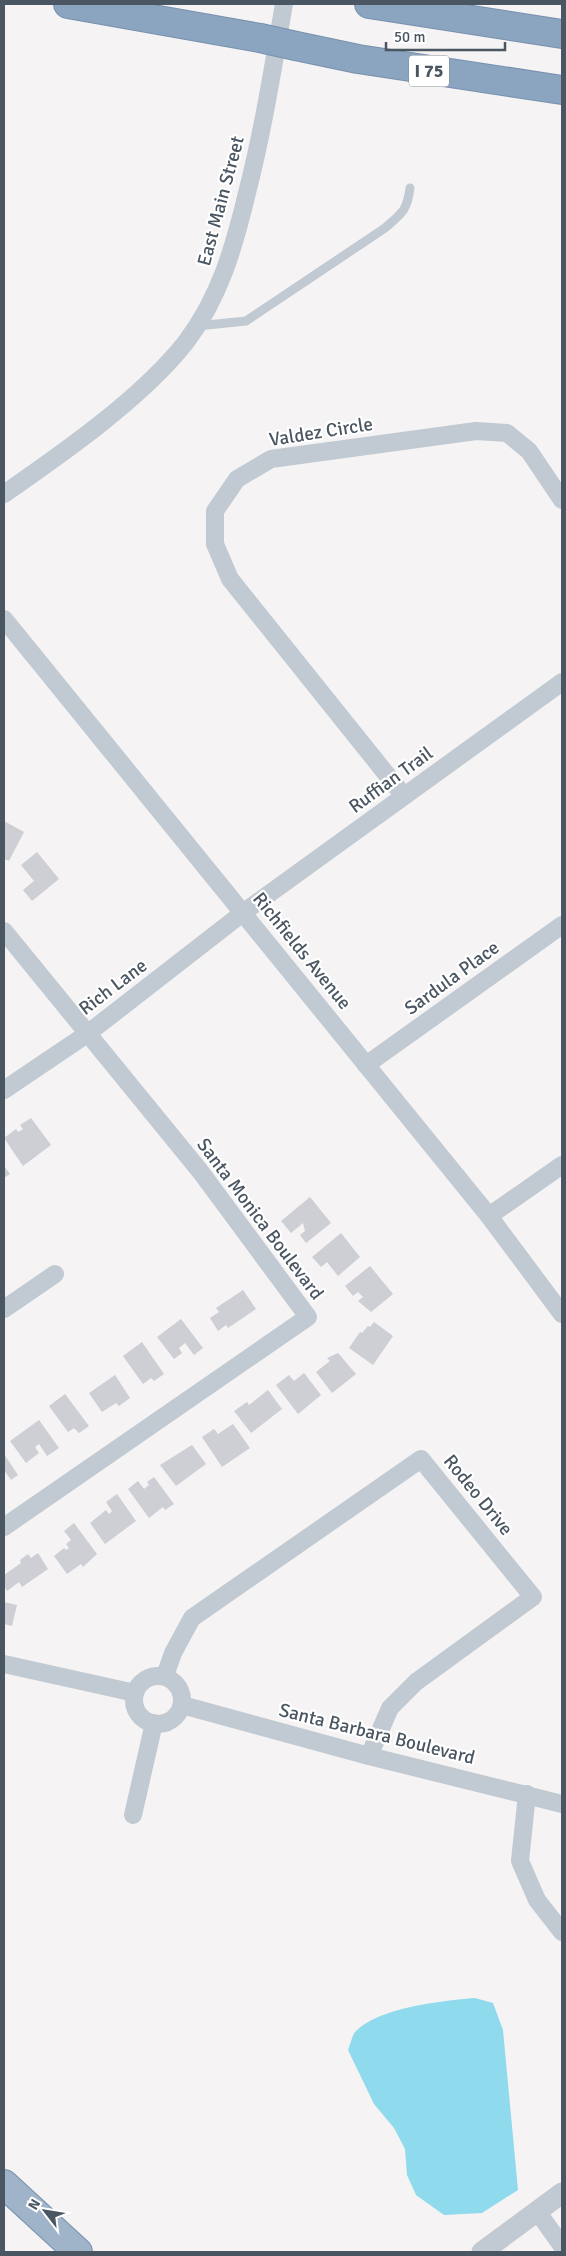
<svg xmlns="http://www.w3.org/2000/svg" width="566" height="2256" font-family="Signika,sans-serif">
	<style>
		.water { fill: #90daee }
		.building { fill: #cdcfd5 }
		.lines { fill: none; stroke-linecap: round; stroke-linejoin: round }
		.trunk-casing { stroke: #7690ad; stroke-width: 30 }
		.motorway-casing { stroke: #7690ad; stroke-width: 30 }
		.service { stroke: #c1cad2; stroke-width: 9 }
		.minor { stroke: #c1cad2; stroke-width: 18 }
		.tertiary { stroke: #c1cad2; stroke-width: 21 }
		.trunk { stroke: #9fb4c9; stroke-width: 28 }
		.motorway { stroke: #8ba5c1; stroke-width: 28 }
		.motorway-bridge-casing { stroke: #7690ad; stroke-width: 30; stroke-linecap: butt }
		.motorway-bridge { stroke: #8ba5c1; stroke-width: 28 }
		.labels { text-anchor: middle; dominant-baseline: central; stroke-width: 4.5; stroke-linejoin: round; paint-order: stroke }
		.shield { fill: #fff; stroke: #808990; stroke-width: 1 }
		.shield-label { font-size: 18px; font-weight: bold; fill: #4a5661 }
		.street-label { font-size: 19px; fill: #4a5661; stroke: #fff }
	</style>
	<rect width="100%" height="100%" fill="#f5f3f3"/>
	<path class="water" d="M475,1998l18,5 10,27 15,160 -36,23 -38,2 -28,-20 -9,-20 -2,-26 -11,-21 -20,-24 -26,-54c2,-5 4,-14 7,-18 24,-25 87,-31 120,-34z"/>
	<g class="building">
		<polygon points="4,821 24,832 9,861 4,859"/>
		<polygon points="37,852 59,879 32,901 23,890 34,881 21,865"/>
		<polygon points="31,1118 51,1145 23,1166 4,1138 16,1129 18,1132 23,1129 20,1125"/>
		<polygon points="4,1166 10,1174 4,1178"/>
		<polygon points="310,1197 331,1223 306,1243 300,1235 305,1231 303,1223 291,1233 281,1221"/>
		<polygon points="341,1233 360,1257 338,1276 327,1262 321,1267 312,1257"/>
		<polygon points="370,1266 393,1294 371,1312 358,1301 363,1297 358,1292 353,1296 345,1286"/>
		<polygon points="243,1290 256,1309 228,1328 226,1325 218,1331 210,1318 219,1312 216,1308"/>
		<polygon points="181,1319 203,1348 194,1355 185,1343 179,1348 182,1353 174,1359 157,1337"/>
		<polygon points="374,1322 393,1336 373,1365 349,1348 360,1332 362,1333 368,1326 370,1327"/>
		<polygon points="142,1342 164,1374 154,1381 151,1378 143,1384 123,1356"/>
		<polygon points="338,1353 356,1374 332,1393 316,1372 330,1361 327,1358"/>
		<polygon points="304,1373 321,1395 298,1414 276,1385 289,1375 294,1381"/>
		<polygon points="115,1375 130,1398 119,1406 116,1403 102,1412 89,1393"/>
		<polygon points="268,1390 282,1409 251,1433 234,1411 247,1402 249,1405"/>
		<polygon points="65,1394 89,1426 79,1433 74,1428 68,1432 49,1406"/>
		<polygon points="39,1420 59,1448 47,1456 39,1444 35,1447 39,1453 26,1463 10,1441"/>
		<polygon points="233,1424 250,1448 222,1467 202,1437 214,1429 218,1434"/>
		<polygon points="192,1445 206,1464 176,1486 160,1465"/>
		<polygon points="4,1454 18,1475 11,1480 4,1470"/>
		<polygon points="154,1477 174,1504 165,1510 163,1507 149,1518 128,1489 138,1481 144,1489 149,1485 147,1482"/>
		<polygon points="117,1494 136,1521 105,1544 90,1523 106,1510 109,1514 112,1511 106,1502"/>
		<polygon points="74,1523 97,1554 83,1567 81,1564 67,1574 54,1556 64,1548 66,1550 69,1548 66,1544 71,1540 64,1531"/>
		<polygon points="38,1553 48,1569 22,1587 19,1582 7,1591 4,1586 4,1575 21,1563 20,1560 28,1554 31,1558"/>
		<polygon points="4,1602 17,1605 12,1626 4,1624"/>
	</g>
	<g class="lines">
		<g class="trunk-casing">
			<polyline id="trunk" points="4,2184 78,2252"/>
		</g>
		<g class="motorway-casing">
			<g id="motorway">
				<polyline points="68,4 260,38"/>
				<polyline points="369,4 562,34"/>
				<polyline points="296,46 358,59 562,90"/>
			</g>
		</g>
		<path class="service" d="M197,326l49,-5 139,-93c17,-15 22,-17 25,-40"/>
		<g class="minor">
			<path d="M4,494c59,-41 138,-96 182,-152 34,-45 48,-95 61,-149 16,-62 26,-126 37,-189"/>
			<polyline points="4,619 489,1216 562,1314"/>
			<polyline points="404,796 230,579 215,544 215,511 237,479 271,459 476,431 507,433 529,451 562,500"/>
			<polyline points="4,931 200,1171 308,1317 4,1527"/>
			<polyline points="366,1065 562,925"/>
			<polyline points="4,1090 87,1034 244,912 562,682"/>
			<polyline points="489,1216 562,1165"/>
			<polyline points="4,1309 55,1274"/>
			<polyline points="4,1664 135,1693"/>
			<polyline points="165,1676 173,1653 192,1618 421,1459 533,1597 416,1682 390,1708 369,1756"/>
			<circle cx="158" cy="1700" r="24"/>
			<polyline points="182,1705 369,1756 562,1804"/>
			<polyline points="527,1794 520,1861 537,1900 562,1932"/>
			<polyline points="133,1815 154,1723"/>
			<polyline points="537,2211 562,2246"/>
		</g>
		<polyline class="tertiary" points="482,2252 562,2193"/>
		<use href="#trunk" class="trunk"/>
		<use href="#motorway" class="motorway"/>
		<g class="motorway-bridge-casing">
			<polyline id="motorway-bridge" points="260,38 296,46"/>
		</g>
		<use href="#motorway-bridge" class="motorway-bridge"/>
	</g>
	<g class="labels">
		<rect class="shield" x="409" y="55.5" width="40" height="31" rx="4"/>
		<g class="shield-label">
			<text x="429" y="71">I 75</text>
		</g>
		<g class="street-label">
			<text transform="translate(221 201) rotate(-75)">East Main Street</text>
			<text transform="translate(321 432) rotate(-9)">Valdez Circle</text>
			<text transform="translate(391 780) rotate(-36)">Ruffian Trail</text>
			<text transform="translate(302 951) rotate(51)">Richfields Avenue</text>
			<text transform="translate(452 978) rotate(-36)">Sardula Place</text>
			<text transform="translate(113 987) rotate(-37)">Rich Lane</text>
			<text transform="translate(260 1219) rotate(53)">Santa Monica Boulevard</text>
			<text transform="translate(478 1495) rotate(51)">Rodeo Drive</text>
			<text transform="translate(377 1734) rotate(14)">Santa Barbara Boulevard</text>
		</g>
	</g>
	<rect width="566" height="2256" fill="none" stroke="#4a5661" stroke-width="10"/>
	<g transform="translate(45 2211) rotate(301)" stroke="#ffffff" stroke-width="4" paint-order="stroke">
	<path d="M0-4L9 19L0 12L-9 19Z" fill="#4a5661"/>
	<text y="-8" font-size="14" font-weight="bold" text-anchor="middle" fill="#4a5661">N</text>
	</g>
	<path d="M386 42v8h119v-8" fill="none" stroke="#4a5661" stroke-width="2.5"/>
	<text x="394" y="42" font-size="15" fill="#4a5661" stroke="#ffffff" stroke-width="4" paint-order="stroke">50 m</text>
</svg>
